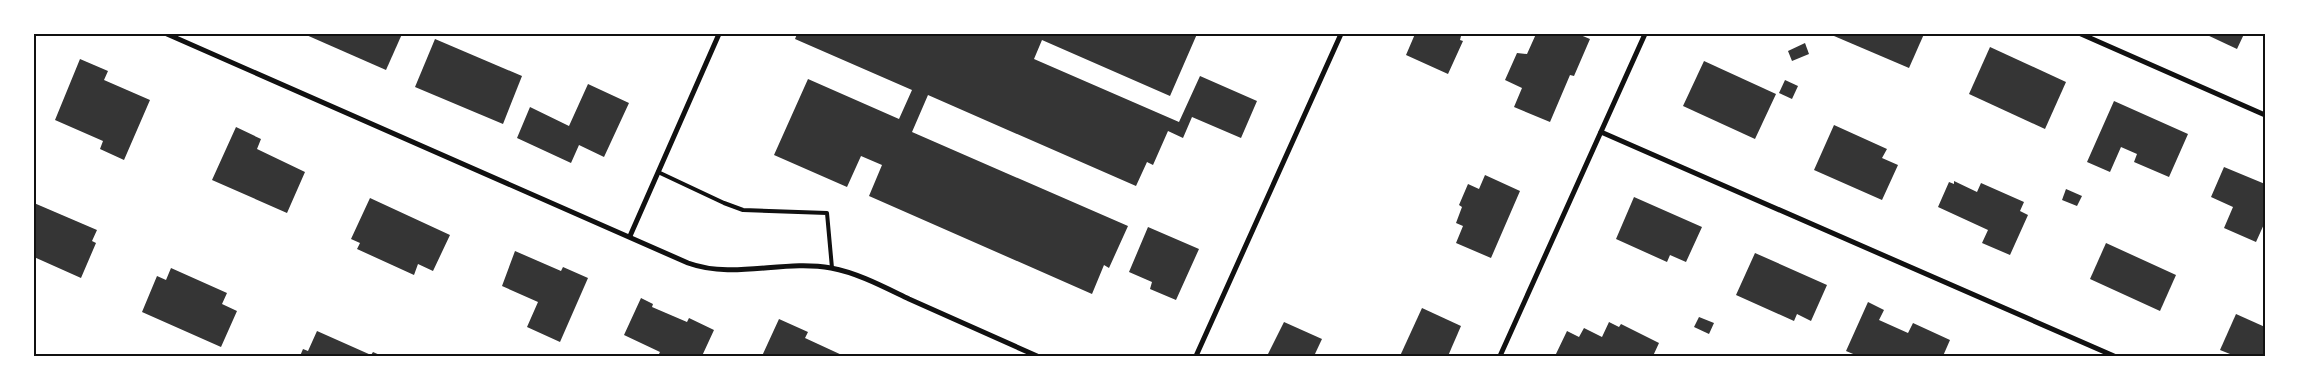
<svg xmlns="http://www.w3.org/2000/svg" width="2299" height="390" font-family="'Alegreya Sans',sans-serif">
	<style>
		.building { fill: #353535 }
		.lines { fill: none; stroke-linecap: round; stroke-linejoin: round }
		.service { stroke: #111; stroke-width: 4 }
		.minor { stroke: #111; stroke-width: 5 }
		.neatline { fill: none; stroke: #111; stroke-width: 2 }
	</style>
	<rect width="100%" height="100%" fill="#fff"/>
	<g class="building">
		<polygon points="304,34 402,34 386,70"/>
		<polygon points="797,34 1197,34 1170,96 1042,40 1034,59 1179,122 1200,76 1257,101 1241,138 1192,117 1183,138 1168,131 1153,165 1147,162 1136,186 928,95 912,132 1128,226 1109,268 1104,265 1092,294 869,196 882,165 861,156 847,187 774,155 808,79 899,119 912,90 795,39"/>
		<polygon points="1415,34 1458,34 1461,36 1460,40 1463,41 1448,74 1406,55"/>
		<polygon points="1536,34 1578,34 1590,39 1574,76 1570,75 1550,122 1514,107 1522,88 1505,80 1517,53 1527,54"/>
		<polygon points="1835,34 1924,34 1909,68 1834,36"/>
		<polygon points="2205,34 2244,34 2237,49"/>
		<polygon points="435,39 522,76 503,124 415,87"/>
		<polygon points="1805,43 1809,54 1792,61 1788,51"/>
		<polygon points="1990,47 2066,82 2045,129 1969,94"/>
		<polygon points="80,59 108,71 104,80 150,100 124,160 100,149 103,141 55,120"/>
		<polygon points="1704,61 1776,94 1755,139 1683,106"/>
		<polygon points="1785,80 1798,86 1792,99 1779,93"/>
		<polygon points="588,84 629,103 604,157 579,145 571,163 517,138 530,107 569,126"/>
		<polygon points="2114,101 2188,134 2169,177 2134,162 2137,154 2121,147 2110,172 2087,162"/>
		<polygon points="1834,125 1887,149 1882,158 1898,165 1882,200 1814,170"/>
		<polygon points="236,127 261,139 257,149 305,172 287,213 212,180"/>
		<polygon points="2224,167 2265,184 2265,222 2256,242 2224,228 2233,207 2211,197"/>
		<polygon points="1485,175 1520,191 1491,258 1456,243 1463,226 1456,223 1462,207 1459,205 1468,184 1479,189"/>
		<polygon points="1954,181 1977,192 1981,183 2024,202 2020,211 2028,215 2010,255 1982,243 1988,230 1938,207 1949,182 1954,184"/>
		<polygon points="2066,189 2082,196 2077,206 2062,200"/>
		<polygon points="1634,197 1702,227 1686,262 1670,255 1667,262 1616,239"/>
		<polygon points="370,198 450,235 433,271 418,264 414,275 357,249 360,243 351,239"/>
		<polygon points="34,203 97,230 92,241 96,243 81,278 34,257"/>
		<polygon points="1148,227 1199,249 1176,300 1150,289 1152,282 1129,272"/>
		<polygon points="2106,243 2176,275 2160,311 2090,279"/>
		<polygon points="515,251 561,271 563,267 588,278 560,342 527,327 538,302 502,286"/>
		<polygon points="1755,253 1827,285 1811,321 1797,314 1794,321 1736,295"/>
		<polygon points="171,268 227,293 222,304 237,311 221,347 142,312 157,276 166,280"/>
		<polygon points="641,298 653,304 652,307 687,322 689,318 714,330 702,356 658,356 660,352 624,335"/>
		<polygon points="1868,302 1884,310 1879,320 1908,333 1913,323 1950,340 1943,356 1858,356 1846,351"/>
		<polygon points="1422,308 1461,326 1448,356 1400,356"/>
		<polygon points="2236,314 2265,327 2265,356 2235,356 2220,350"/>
		<polygon points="1699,317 1714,323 1709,334 1694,327"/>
		<polygon points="779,319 808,332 805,338 844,356 762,356"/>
		<polygon points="1284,322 1322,339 1314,356 1267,356"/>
		<polygon points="1609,322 1619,327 1621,324 1659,343 1653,356 1555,356 1567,331 1579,337 1584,328 1602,337"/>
		<polygon points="317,331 371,355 373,352 382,356 300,356 303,349 308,351"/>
	</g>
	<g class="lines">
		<polyline class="service" points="658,172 724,203 743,210 827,213 832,268"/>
		<g class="minor">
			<path d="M167,34l521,229c47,17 95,-4 143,5 27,5 53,19 78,31 42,19 85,38 128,57"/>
			<polyline points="2081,34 2265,115"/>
			<polyline points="1601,132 2114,356"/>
			<polyline points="630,236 719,34"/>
			<polyline points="1196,356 1341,34"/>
			<polyline points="1500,356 1645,34"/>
		</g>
	</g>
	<rect width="2299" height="390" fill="none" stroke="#ffffff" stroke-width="70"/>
	<rect x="35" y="35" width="2229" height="320" class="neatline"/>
</svg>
